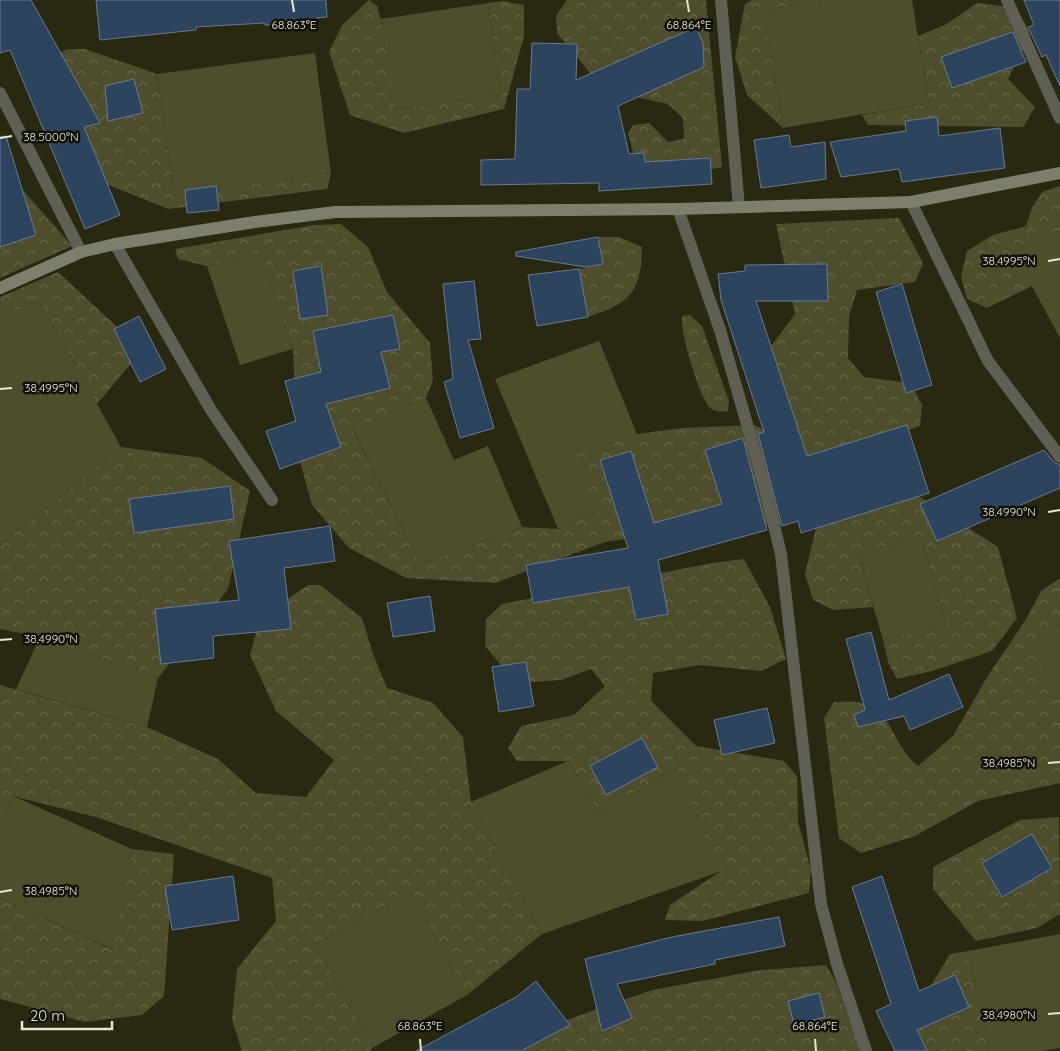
<svg xmlns="http://www.w3.org/2000/svg" width="1060" height="1051" font-family="Quicksand,sans-serif">
	<style>
		.green { fill: #4e4d2c }
		.forest { fill: url(#forest-crowns) }
		.building { fill: #2c445e; stroke: #697b90 }
		.lines { fill: none; stroke-linecap: round; stroke-linejoin: round }
		.lane { stroke: #5f5f54; stroke-width: 12 }
		.secondary { stroke: #7e7e6c; stroke-width: 12 }
		.ticks { fill: none; stroke: #e7e7d8; stroke-width: 2 }
		.ticks-label { font-size: 12px; text-anchor: middle; fill: #e7e7d8; stroke: #111007; stroke-width: 5; stroke-linejoin: round; paint-order: stroke }
	</style>
	<defs>
		<pattern id="forest-crowns" width="20" height="18" patternUnits="userSpaceOnUse" patternTransform="scale(1.25)"><rect width="20" height="18" fill="#4e4d2c"/><path d="M2 6a3 3 0 1 1 6 0M12 15a3 3 0 1 1 6 0" fill="none" stroke="#68674a"/></pattern>
	</defs>
	<rect width="100%" height="100%" fill="#292811"/>
	<g class="green">
		<polygon points="823,0 912,0 929,103 783,128 764,10"/>
		<polygon points="488,3 501,94 394,110 381,19"/>
		<polygon points="315,53 331,173 174,195 157,74"/>
		<polygon points="1060,230 1060,338 1014,253"/>
		<polygon points="261,253 293,349 240,365 207,266"/>
		<polygon points="39,300 121,447 0,546 0,317"/>
		<polygon points="599,341 637,434 577,455 597,511 558,529 495,379"/>
		<polygon points="426,398 454,460 488,446 522,527 420,564 352,427"/>
		<polygon points="921,537 946,624 883,640 858,554"/>
		<polygon points="1060,624 1060,697 1050,698 1032,641"/>
		<polygon points="40,637 158,678 147,727 16,689"/>
		<polygon points="568,761 599,813 676,769 722,871 542,934 471,802"/>
		<polygon points="13,796 132,849 114,950 0,898 0,823"/>
		<polygon points="410,892 467,995 374,1047 314,945"/>
		<polygon points="1060,934 1060,1048 1042,1051 989,1051 968,951"/>
	</g>
	<g class="forest">
		<polygon points="369,0 377,6 381,19 395,110 501,94 488,3 503,1 524,5 524,36 504,109 404,133 350,115 329,52 342,25"/>
		<polygon points="567,0 706,0 722,167 677,177 636,163 628,133 633,125 649,123 668,142 684,139 683,118 668,104 604,90 557,33 556,16"/>
		<polygon points="752,0 823,0 764,10 783,128 747,95 735,57 745,4"/>
		<path d="M977,3c29,4 42,1 53,32l-22,44 27,28 -12,20 -155,-2 -6,-10 67,-12 -11,-67 27,-11z"/>
		<polygon points="68,49 85,49 157,74 174,195 331,173 327,189 168,209 72,170 54,55"/>
		<polygon points="0,164 72,246 0,278"/>
		<polygon points="1060,186 1060,230 1014,253 1032,286 987,308 967,299 961,277 967,251 993,235 1026,226 1032,208 1042,192"/>
		<polygon points="899,218 923,263 915,282 857,290 849,316 848,358 864,377 910,383 922,405 920,426 806,463 762,358 795,314 776,224"/>
		<polygon points="341,224 368,247 387,292 430,343 433,380 426,398 352,428 420,564 522,527 558,529 597,511 576,455 637,434 682,428 754,425 777,436 799,505 781,525 712,525 605,542 495,583 406,578 349,548 312,505 297,451 293,349 261,253 207,266 178,259 175,249 314,225"/>
		<path d="M598,237h21l23,10c-1,45 -11,56 -54,70l-9,-48 24,-5z"/>
		<polygon points="58,272 142,350 97,404 39,300 0,317 0,297"/>
		<path d="M690,315l12,11 27,75 -1,10c-7,1 -12,1 -18,-3 -10,-9 -31,-78 -28,-92z"/>
		<polygon points="121,447 202,458 250,491 228,589 158,678 40,637 0,629 0,546"/>
		<polygon points="908,489 998,547 1017,618 992,651 932,671 897,679 888,662 883,640 946,624 921,537 858,554 873,607 833,610 813,600 805,574 819,515"/>
		<polygon points="744,559 770,607 786,659 761,671 700,665 653,673 651,701 696,746 784,761 797,776 798,822 811,870 809,893 702,921 665,920 670,905 721,871 676,769 599,813 568,761 517,761 508,748 521,726 574,715 605,686 591,669 561,680 516,683 485,646 486,619 502,604 712,563"/>
		<path d="M1060,578v46l-27,17 17,57 10,-1v86l-82,18 -63,35 -54,17 -22,-15 -15,-120 10,-16c62,-6 49,33 84,64l35,-30 36,-62 36,-53 16,-30z"/>
		<polygon points="308,585 320,585 362,618 373,654 387,688 433,703 463,737 471,802 542,934 467,995 410,892 314,945 374,1047 369,1051 242,1051 232,1020 237,969 276,921 272,878 99,818 13,796 0,823 0,685 147,727 218,759 256,793 306,797 334,760 276,711 250,655 260,618"/>
		<polygon points="1059,817 1060,914 1037,928 976,941 933,889 933,867 1020,820"/>
		<polygon points="132,849 174,854 164,996 142,1015 85,1022 0,999 0,898 113,950"/>
		<polygon points="968,951 989,1051 912,1051 918,1007 950,954"/>
		<polygon points="826,965 836,982 860,1051 478,1051 652,990 761,970"/>
	</g>
	<g class="building">
		<polygon points="0,0 31,0 100,123 84,127 120,215 85,229 10,50 0,53"/>
		<polygon points="96,0 326,0 327,17 316,18 316,24 265,25 264,23 196,27 196,30 100,40"/>
		<polygon points="1024,0 1060,0 1060,86 1046,55 1042,57 1028,27 1034,25"/>
		<polygon points="696,27 703,43 704,67 618,106 629,154 644,153 645,162 710,158 712,184 599,191 599,183 481,185 481,160 515,159 517,89 530,89 532,43 577,44 576,80"/>
		<polygon points="1013,32 1026,62 952,88 941,57"/>
		<polygon points="134,79 143,113 108,121 105,86"/>
		<polygon points="937,117 939,136 1000,128 1005,168 902,182 899,169 841,177 830,142 906,131 905,121"/>
		<polygon points="789,135 791,147 825,142 826,179 761,188 754,140"/>
		<polygon points="6,136 36,235 0,247 0,137"/>
		<polygon points="216,186 219,210 187,213 185,190"/>
		<polygon points="598,237 603,264 586,267 516,256 516,252"/>
		<polygon points="827,264 828,301 756,301 807,456 907,425 929,493 801,533 798,521 782,526 758,434 764,432 721,300 718,274 745,271 745,265"/>
		<polygon points="321,266 328,315 300,319 293,271"/>
		<polygon points="579,269 588,317 537,326 528,275"/>
		<polygon points="474,281 481,339 468,340 494,428 460,438 444,382 453,379 443,284"/>
		<polygon points="902,284 932,385 906,393 876,292"/>
		<polygon points="393,315 400,349 381,352 390,388 326,404 341,447 280,469 266,431 296,421 285,381 321,372 313,331"/>
		<polygon points="139,316 166,369 140,382 114,329"/>
		<polygon points="743,438 767,530 658,560 668,614 636,620 629,587 533,603 526,565 628,548 600,460 631,451 654,523 722,504 705,450"/>
		<polygon points="1044,450 1054,462 1060,465 1060,488 937,541 920,504"/>
		<polygon points="230,486 234,519 134,533 129,499"/>
		<polygon points="330,526 335,561 284,568 291,629 213,636 214,658 161,664 155,609 239,600 229,541"/>
		<polygon points="430,596 435,631 393,637 387,603"/>
		<polygon points="871,632 889,700 949,674 963,707 910,730 904,716 858,727 854,715 865,710 846,639"/>
		<polygon points="526,662 534,706 499,712 492,667"/>
		<polygon points="767,708 775,743 722,755 714,720"/>
		<polygon points="642,738 658,767 606,795 590,766"/>
		<polygon points="1032,834 1052,868 1002,897 982,863"/>
		<polygon points="233,876 239,920 172,930 165,886"/>
		<polygon points="882,876 919,991 955,975 969,1007 917,1030 927,1051 895,1051 876,1011 891,1004 852,887"/>
		<polygon points="779,917 785,946 715,960 715,964 617,984 632,1018 602,1031 585,959 672,937"/>
		<polygon points="536,981 570,1025 521,1051 416,1051 516,997"/>
		<polygon points="819,993 825,1017 794,1025 788,1001"/>
	</g>
	<g class="lines">
		<g class="lane">
			<polyline points="721,0 739,207"/>
			<polyline points="1007,0 1060,118"/>
			<polyline points="0,93 81,252"/>
			<polyline points="911,202 988,361 1060,457"/>
			<polyline points="678,209 720,330 763,480 781,554 821,904 837,964 866,1051"/>
			<polyline points="115,244 211,410 272,500"/>
		</g>
		<polyline class="secondary" points="0,288 81,252 115,244 255,222 335,212 678,209 911,202 1060,173"/>
	</g>
	<path class="ticks" d="M292,0l2,12M687,0l2,12M0,138l12,-2M1048,261l12,-2M0,389l12,-1M1048,512l12,-2M0,640l12,-1M1048,763l12,-1M0,892l12,-2M1048,1014l12,-1M420,1039l1,12M815,1039l1,12"/>
	<g class="ticks-label">
		<text x="294" y="29">68.863°E</text>
		<text x="689" y="29">68.864°E</text>
		<text x="51" y="141">38.5000°N</text>
		<text x="1009" y="265">38.4995°N</text>
		<text x="51" y="392">38.4995°N</text>
		<text x="1009" y="516">38.4990°N</text>
		<text x="51" y="643">38.4990°N</text>
		<text x="1009" y="767">38.4985°N</text>
		<text x="51" y="895">38.4985°N</text>
		<text x="1009" y="1019">38.4980°N</text>
		<text x="420" y="1030">68.863°E</text>
		<text x="815" y="1030">68.864°E</text>
	</g>
	<path d="M22 1021v8h90v-8" fill="none" stroke="#e7e7d8" stroke-width="2.5"/>
	<text x="30" y="1021" font-size="15" fill="#e7e7d8" stroke="#111007" stroke-width="4" paint-order="stroke">20 m</text>
</svg>
